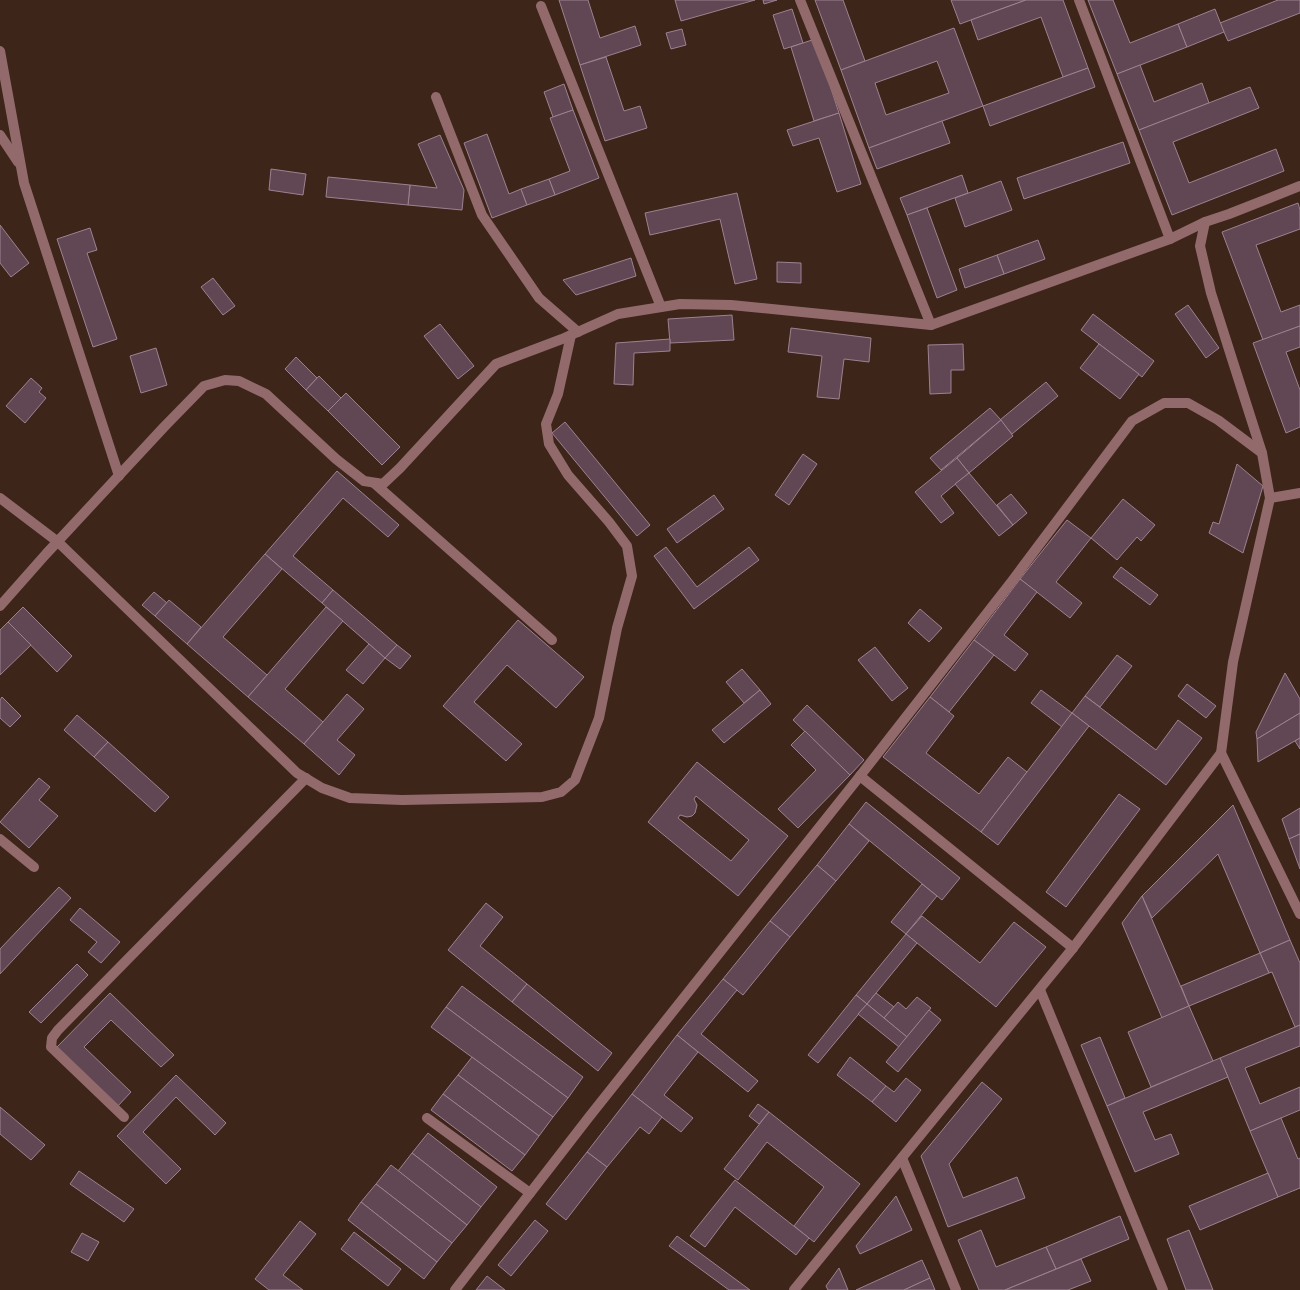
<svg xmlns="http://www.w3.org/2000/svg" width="1300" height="1290" font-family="Signika,sans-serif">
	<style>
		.building { fill: #614754; stroke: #9e8190; fill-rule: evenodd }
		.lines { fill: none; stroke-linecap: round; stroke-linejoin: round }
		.minor { stroke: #936a6c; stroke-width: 10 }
	</style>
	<rect width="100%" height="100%" fill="#3d251a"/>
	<g class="building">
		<polygon points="559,0 588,0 600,38 635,26 641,45 580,65"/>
		<polygon points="675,0 755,0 681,21"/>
		<polygon points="763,0 777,0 764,4"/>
		<polygon points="815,0 843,0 865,61 841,70"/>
		<polygon points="951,0 1026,0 960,24"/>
		<polygon points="1026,0 1063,0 1088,68 1063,77 1041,17 978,40 971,20"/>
		<polygon points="1088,0 1113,0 1130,43 1178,24 1187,47 1117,74"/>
		<polygon points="1278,0 1300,0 1300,13 1228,41 1220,23"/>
		<polygon points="792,9 803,43 784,49 773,15"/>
		<polygon points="1215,9 1224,32 1187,47 1178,24"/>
		<path d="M954,28l29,78 -114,42 -28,-78zM937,61l12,32 -63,22 -11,-32z"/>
		<polygon points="682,29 686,45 671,49 666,33"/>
		<polygon points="815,39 839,113 814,121 791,47"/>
		<polygon points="606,57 624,111 640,106 647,128 605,141 580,65"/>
		<polygon points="1140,65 1154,102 1202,83 1209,103 1139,130 1117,74"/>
		<polygon points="1088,68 1095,87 990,126 983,106"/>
		<polygon points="564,84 573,110 553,117 544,92"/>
		<polygon points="1250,87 1259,108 1173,142 1189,183 1276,149 1284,171 1172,215 1139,130"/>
		<polygon points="573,110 599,178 555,195 549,179 570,171 550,118"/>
		<polygon points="839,113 861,184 837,192 819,138 793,146 787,130"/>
		<polygon points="942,121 950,143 877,169 869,148"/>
		<polygon points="487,134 509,194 521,189 527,205 492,218 464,143"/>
		<polygon points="440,135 464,190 462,210 408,205 410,185 437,188 418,144"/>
		<polygon points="1123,142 1130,163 1024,199 1017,178"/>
		<polygon points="271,169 306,174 303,195 269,190"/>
		<polygon points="962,175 968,193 907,215 900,198"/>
		<polygon points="328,177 410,185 408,205 326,197"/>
		<polygon points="549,179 555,195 527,205 521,189"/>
		<polygon points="1001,181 1012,210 965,227 955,198"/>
		<polygon points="737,193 757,279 735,284 720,219 650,235 645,213"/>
		<polygon points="1298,203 1300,210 1300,229 1256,245 1281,312 1300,305 1300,326 1263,340 1222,232"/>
		<polygon points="927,208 957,290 937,298 907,215"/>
		<polygon points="0,225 29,263 11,277 0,263"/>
		<polygon points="90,228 97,250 87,253 117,339 93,347 57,239"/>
		<polygon points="1038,240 1045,259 1004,274 997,255"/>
		<polygon points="997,255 1004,274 965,288 959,269"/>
		<polygon points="631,258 636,276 576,295 563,280"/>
		<polygon points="777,262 801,263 801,283 777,282"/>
		<polygon points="213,278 235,306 223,315 201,287"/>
		<polygon points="1188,305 1219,348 1206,358 1175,314"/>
		<polygon points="1093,314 1154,361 1142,377 1081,330"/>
		<polygon points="732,315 734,340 670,343 668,319"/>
		<polygon points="440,324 474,366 458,379 424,336"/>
		<polygon points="1300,326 1300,347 1286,352 1300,390 1300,427 1286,433 1253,343"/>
		<polygon points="791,328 871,338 869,362 844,359 839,399 817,397 822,356 788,352"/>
		<polygon points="670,339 670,351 634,353 633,385 614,384 616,343"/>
		<polygon points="963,344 964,370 951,370 951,393 930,394 928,345"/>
		<polygon points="1099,344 1139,374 1120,399 1080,368"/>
		<polygon points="156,348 167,385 141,393 130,356"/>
		<polygon points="296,357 317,378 306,390 285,369"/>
		<polygon points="319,376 341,398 328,411 306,390"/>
		<polygon points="31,378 42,388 39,392 46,398 25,423 6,406"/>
		<polygon points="1046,382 1058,396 1012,434 1000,420"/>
		<polygon points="346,393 400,447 382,465 328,411"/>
		<polygon points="990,408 1001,420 941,470 930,458"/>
		<polygon points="1001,420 1013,436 969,473 957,458"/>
		<polygon points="565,422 650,525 637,536 552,433"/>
		<polygon points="803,454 817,464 789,505 775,495"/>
		<polygon points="957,458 969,473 941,496 954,513 941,523 915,492"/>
		<polygon points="1237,464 1263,486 1243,553 1209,533 1213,522 1219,524"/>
		<polygon points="337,471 399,525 388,537 343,498 293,556 333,590 322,603 265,554"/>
		<polygon points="969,473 1013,525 999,536 955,484"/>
		<polygon points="1011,494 1027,513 1013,525 997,505"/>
		<polygon points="714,495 724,509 677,543 667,529"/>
		<polygon points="1123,499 1155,525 1141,541 1137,537 1117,560 1091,538"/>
		<polygon points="1067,520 1091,538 1056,582 1082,603 1070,618 1020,579"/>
		<polygon points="666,547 697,587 749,547 759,560 694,609 654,556"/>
		<polygon points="265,554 282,569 223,637 267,675 248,697 187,644"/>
		<polygon points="1121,567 1158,595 1150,605 1113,577"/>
		<polygon points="1020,579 1037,592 1004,635 1028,654 1015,671 974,640"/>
		<polygon points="333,590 397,645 385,658 322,603"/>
		<polygon points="154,592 167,603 155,616 142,605"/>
		<polygon points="169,600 201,627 187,644 155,616"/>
		<polygon points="23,607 72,656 57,672 8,622"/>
		<polygon points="326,607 343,621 285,689 323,722 304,744 248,697"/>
		<polygon points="920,609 942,628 929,642 908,623"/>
		<polygon points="518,620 584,677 556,708 507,665 474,702 522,744 506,761 443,706"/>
		<polygon points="8,622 31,645 0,675 0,630"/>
		<polygon points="974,640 994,655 949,712 930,697"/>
		<polygon points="369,644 385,658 363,684 346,670"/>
		<polygon points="397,645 411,656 400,669 385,658"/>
		<polygon points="875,647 908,688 892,701 858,660"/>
		<polygon points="1117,655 1132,666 1100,707 1085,696"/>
		<polygon points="742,669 760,690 744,703 726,682"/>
		<polygon points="1285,673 1300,699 1300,713 1257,739 1256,732"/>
		<polygon points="1187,684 1216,706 1206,718 1178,696"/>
		<polygon points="760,690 771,704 724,743 712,730"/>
		<polygon points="1041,690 1072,713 1062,727 1031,703"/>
		<polygon points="347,694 364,709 337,740 355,755 339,775 304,744"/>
		<polygon points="1085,696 1156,750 1178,720 1202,738 1166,785 1072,713"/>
		<polygon points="2,697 21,716 10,727 0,718 0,700"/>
		<polygon points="930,697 954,716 926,753 979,794 1008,757 1027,772 981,832 883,757"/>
		<polygon points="807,705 864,760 850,775 793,720"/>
		<polygon points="1072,713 1089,726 998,845 981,832"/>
		<polygon points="1300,713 1300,738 1258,762 1257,739"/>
		<polygon points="77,715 108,742 94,757 64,730"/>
		<polygon points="805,731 850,775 798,828 778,809 816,770 791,745"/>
		<polygon points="1300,738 1300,749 1295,741"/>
		<polygon points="108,742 169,797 155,812 94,757"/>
		<path d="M697,762l91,74 -50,60 -90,-74zM696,796l53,44 -18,21 -53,-43 2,-3 7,2 5,-1 3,-3 2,-8 -3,-6z"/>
		<polygon points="39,778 50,787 39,800 58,816 29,848 0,822"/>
		<polygon points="1119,794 1140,809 1066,907 1046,892"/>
		<polygon points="866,802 960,878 942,900 849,824"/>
		<polygon points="1233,805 1290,940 1260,953 1218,854 1152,918 1142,896"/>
		<polygon points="1300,808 1300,834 1289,839 1282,819"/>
		<polygon points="849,824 869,841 836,881 817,865"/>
		<polygon points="1300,834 1300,869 1289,839"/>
		<polygon points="817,865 836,881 790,937 770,921"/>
		<polygon points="922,884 937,896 906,934 891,922"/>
		<polygon points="59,887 71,898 0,974 0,949"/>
		<polygon points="1142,896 1189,1006 1162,1018 1122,923"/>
		<polygon points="486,903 503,917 480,946 527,984 512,1002 448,950"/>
		<polygon points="80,908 120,942 101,963 88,952 97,942 70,920"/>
		<polygon points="922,916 980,963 1014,922 1046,947 996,1007 906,934"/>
		<polygon points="770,921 790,937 743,995 723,979"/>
		<polygon points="906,934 917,943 867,1004 856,995"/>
		<polygon points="1290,940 1300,963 1300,1025 1295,1027 1272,972 1269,973 1260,953"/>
		<polygon points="1260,953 1269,973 1189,1006 1181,986"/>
		<polygon points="77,964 88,975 41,1023 29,1012"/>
		<polygon points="723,979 737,990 701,1034 758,1081 748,1092 677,1035"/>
		<polygon points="527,984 612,1053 598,1071 512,1002"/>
		<polygon points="462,986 583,1077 568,1098 446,1007"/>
		<polygon points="110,993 174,1055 161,1067 111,1020 84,1047 131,1092 117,1107 56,1048"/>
		<polygon points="876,993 894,1007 884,1018 867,1004"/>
		<polygon points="856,995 867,1004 818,1063 808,1055"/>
		<polygon points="917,997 931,1008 907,1037 884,1018 898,1002 906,1009"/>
		<polygon points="867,1004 907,1037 899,1047 858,1014"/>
		<polygon points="1189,1006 1213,1061 1151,1087 1128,1032"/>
		<polygon points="446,1007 568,1098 553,1117 431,1027"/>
		<polygon points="929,1010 941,1020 898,1072 886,1062"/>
		<polygon points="1300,1025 1300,1046 1245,1068 1260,1104 1300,1087 1300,1110 1250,1131 1220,1058"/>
		<polygon points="677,1035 698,1052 664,1095 693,1118 681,1132 632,1094"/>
		<polygon points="1100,1037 1125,1098 1107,1106 1081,1045"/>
		<polygon points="472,1057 553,1117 539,1136 458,1075"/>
		<polygon points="850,1057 886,1086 872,1102 837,1075"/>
		<polygon points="1220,1058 1228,1077 1143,1112 1155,1140 1171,1134 1179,1154 1135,1172 1107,1106"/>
		<polygon points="176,1075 226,1123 215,1135 176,1097 143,1132 181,1169 166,1184 117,1136"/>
		<polygon points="458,1075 539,1136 525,1155 443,1094"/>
		<polygon points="906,1078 921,1090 896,1122 872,1102 886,1086 894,1092"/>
		<polygon points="982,1082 1002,1099 949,1164 963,1198 1017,1177 1025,1198 948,1227 921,1156"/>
		<polygon points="443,1094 525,1155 512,1171 431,1110"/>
		<polygon points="632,1094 662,1117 649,1134 640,1127 607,1167 587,1152"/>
		<polygon points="758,1104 769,1112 759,1124 749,1116"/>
		<polygon points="0,1107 45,1145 31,1160 0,1134"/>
		<polygon points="769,1112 860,1184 814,1242 794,1226 824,1187 767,1142 738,1180 724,1169"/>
		<polygon points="1281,1118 1298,1159 1300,1158 1300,1188 1278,1197 1250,1131"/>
		<polygon points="428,1133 497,1187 481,1207 412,1153"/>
		<polygon points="587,1152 607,1167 566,1220 546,1204"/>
		<polygon points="412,1153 481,1207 467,1225 398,1171"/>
		<polygon points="391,1165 467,1225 452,1243 376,1184"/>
		<polygon points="79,1171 134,1209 124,1222 70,1184"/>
		<polygon points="1268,1173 1278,1197 1200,1230 1189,1206"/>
		<polygon points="735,1180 809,1238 796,1255 735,1207 705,1247 690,1236"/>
		<polygon points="376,1184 452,1243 437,1262 361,1202"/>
		<polygon points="896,1196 912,1230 860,1254 856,1246"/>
		<polygon points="361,1202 437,1262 424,1279 348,1220"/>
		<polygon points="1120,1216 1129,1239 1056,1269 1046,1247"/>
		<polygon points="535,1220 548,1231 511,1276 498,1265"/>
		<polygon points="300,1221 316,1234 283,1275 303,1290 269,1290 255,1279"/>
		<polygon points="981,1230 996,1267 1046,1247 1056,1269 1005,1290 979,1290 958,1240"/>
		<polygon points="1189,1230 1213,1290 1186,1290 1167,1239"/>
		<polygon points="354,1232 401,1269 388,1286 341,1249"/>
		<polygon points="82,1233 99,1242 88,1261 71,1252"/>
		<polygon points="677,1236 750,1290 729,1290 669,1246"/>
		<polygon points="1081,1259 1091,1281 1068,1290 1005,1290"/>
		<polygon points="922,1260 930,1278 904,1290 856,1290"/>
		<polygon points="839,1268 848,1290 828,1290 826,1286"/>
		<polygon points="487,1276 505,1290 476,1290"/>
		<polygon points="930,1278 935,1290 904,1290"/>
	</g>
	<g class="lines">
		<g class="minor">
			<polyline points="800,0 931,325"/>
			<polyline points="541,6 661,307"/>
			<polyline points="0,51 24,183 119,476"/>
			<polyline points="436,97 482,215 539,298 578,332"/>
			<polyline points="0,135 18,162"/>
			<polyline points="1170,239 1205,222"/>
			<polyline points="374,483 552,640"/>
			<polyline points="0,498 58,542 297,773 322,788 350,798 402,800 542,797 561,792 575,780 599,718 617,628 632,576 627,546 609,522 568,475 549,444 546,424 558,394 571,335"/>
			<polyline points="1270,498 1300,493"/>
			<polyline points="0,606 46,554 164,427 204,386 225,380 239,381 266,394 336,459 364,481 383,484 400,468 496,364 562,339 618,314 680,304 731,305 931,325 1170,239 1079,0"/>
			<polyline points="1221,753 1300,914"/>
			<polyline points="860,776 1073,948"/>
			<polyline points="0,839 34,867"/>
			<polyline points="1040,990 1163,1290"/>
			<polyline points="124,1117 51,1047 52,1038 58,1030 306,778"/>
			<polyline points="427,1118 530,1193"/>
			<polyline points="902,1158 956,1290"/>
			<polyline points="455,1290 589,1117 860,776 1012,581 1132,421 1164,403 1188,403 1218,420 1262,453"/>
			<polyline points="794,1290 1073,948 1221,753 1233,662 1270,498 1262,453 1211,293 1200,246 1205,222 1229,214 1300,186"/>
		</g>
	</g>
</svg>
